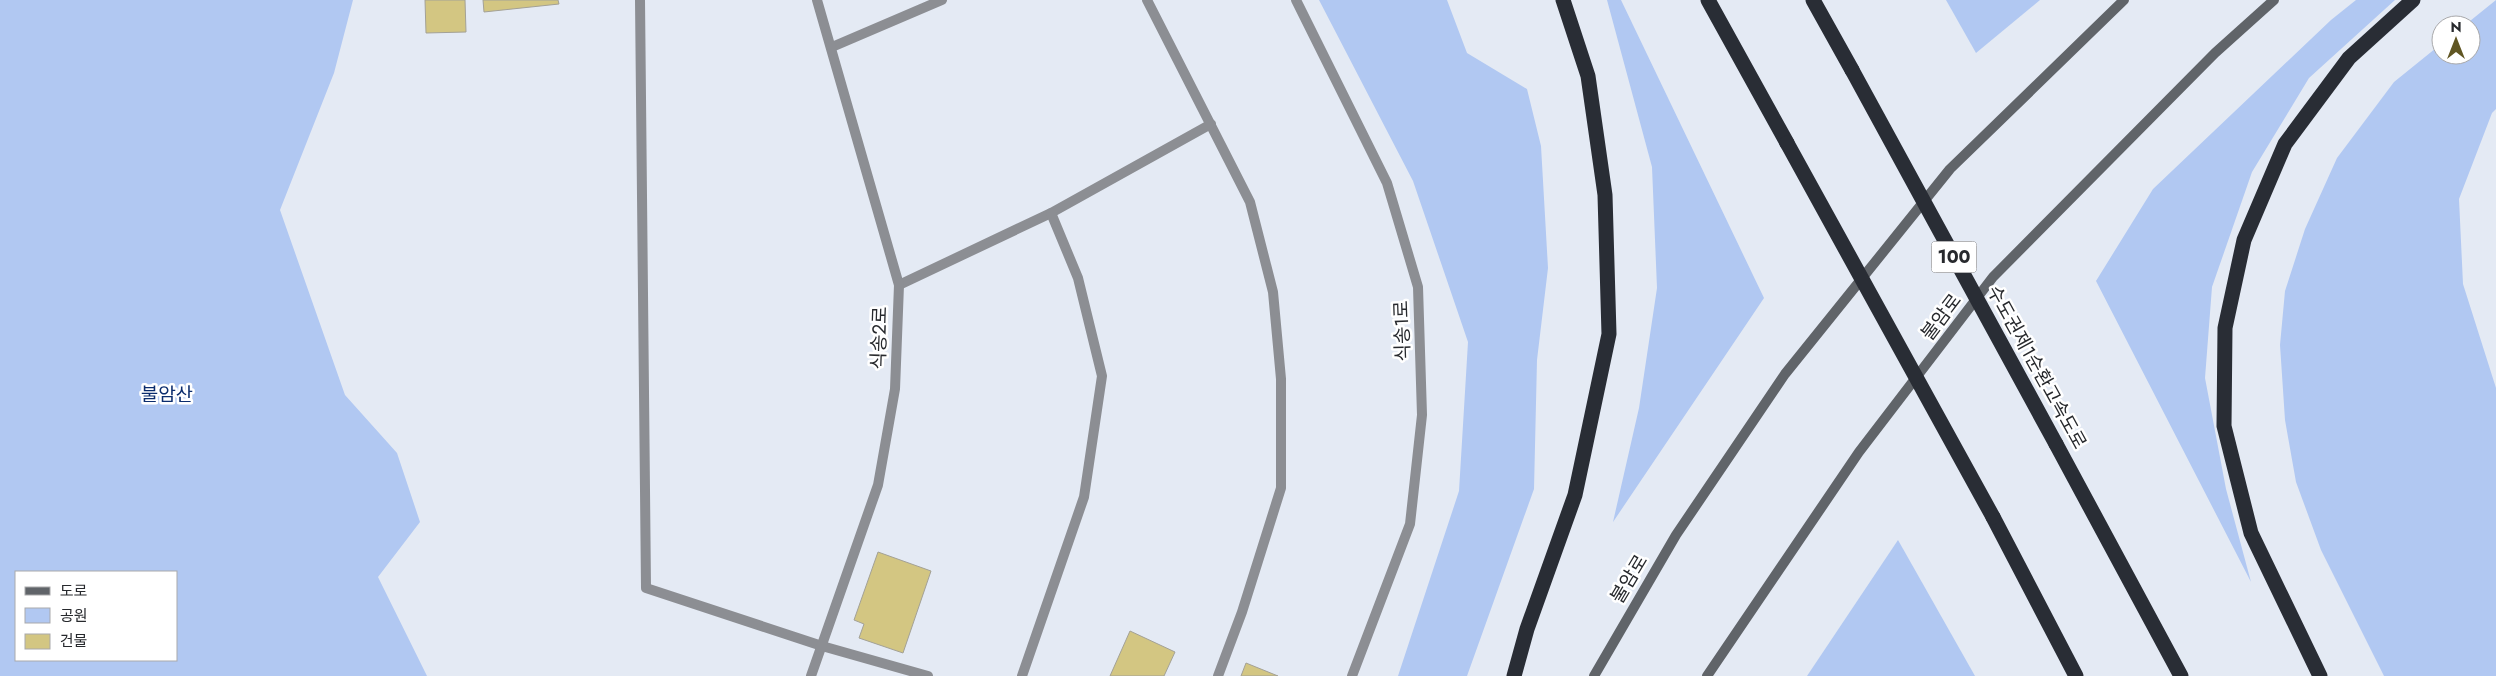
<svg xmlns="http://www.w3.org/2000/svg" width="2496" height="676" font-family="Jost,'Noto Sans KR',sans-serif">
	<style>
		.green { fill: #b1c8f2; fill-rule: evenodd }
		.building { fill: #d3c682; stroke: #a3a196 }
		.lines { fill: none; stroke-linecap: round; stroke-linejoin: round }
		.street { stroke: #8c8e93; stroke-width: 10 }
		.secondary { stroke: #606469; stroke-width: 10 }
		.highway { stroke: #292d35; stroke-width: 15 }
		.highway-bridge { stroke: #292d35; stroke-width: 15 }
		.labels { text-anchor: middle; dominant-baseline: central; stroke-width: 5; stroke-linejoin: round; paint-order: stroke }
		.shield { fill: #fff; stroke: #68696c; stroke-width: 1 }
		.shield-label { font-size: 18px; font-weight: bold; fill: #27292d }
		.street-label { font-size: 19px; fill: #27292d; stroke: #fff }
		.park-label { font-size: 19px; fill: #0b2c6d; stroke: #fff }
	</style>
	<rect width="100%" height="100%" fill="#e4eaf4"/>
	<g class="green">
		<path d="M0,0h353l-19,73 -54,137 65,185 52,58 23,69 -42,55 49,99h-427zM176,572v88h-160v-88z"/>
		<polygon points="1319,0 1447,0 1467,53 1527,89 1541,146 1548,268 1537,360 1534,489 1467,676 1398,676 1459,491 1468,342 1413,181"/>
		<polygon points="1607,0 1621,0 1764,298 1613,522 1639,408 1657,288 1652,167"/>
		<polygon points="1946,0 2040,0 1976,53"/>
		<polygon points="2356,0 2395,0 2309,78 2252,172 2212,287 2205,378 2226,489 2251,582 2096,281 2153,189 2331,20"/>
		<polygon points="2496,0 2496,109 2492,113 2459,199 2463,284 2496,388 2496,676 2384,676 2321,550 2296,482 2285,420 2280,345 2285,291 2305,229 2337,158 2394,82 2441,44 2441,55 2471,55 2471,25 2465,25"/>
		<polygon points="1898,540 1975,676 1807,676"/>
	</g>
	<g class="building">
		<polygon points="425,0 465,0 466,32 426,33"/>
		<polygon points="483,0 558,0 559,4 484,12"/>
		<polygon points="878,552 931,571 903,653 859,638 864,624 854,620"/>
		<polygon points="1130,631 1175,652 1164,676 1110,676"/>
		<polygon points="1246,663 1278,676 1241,676"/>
	</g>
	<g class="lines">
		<g class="street">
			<polyline points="640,0 646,588 822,646 928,676"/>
			<polyline points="1147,0 1250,202 1273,292 1281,379 1281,488 1242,612 1218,676"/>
			<polyline points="1296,0 1387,183 1418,287 1422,415 1410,524 1352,676"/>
			<polyline points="832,47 942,0"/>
			<polyline points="899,285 1051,213 1211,124"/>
			<polyline points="811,676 878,485 895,389 899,285 817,0"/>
			<polyline points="1022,676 1084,497 1102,376 1078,278 1051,213"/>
		</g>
		<g class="secondary">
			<polyline points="1594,676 1676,535 1785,374 1950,169 2124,0"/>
			<polyline points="1707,676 1859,452 1993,277 2215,53 2274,0"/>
		</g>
		<g class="highway">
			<polyline points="1708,0 1787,143"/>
			<polyline points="1813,0 1852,70"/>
			<polyline points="2056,444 2181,676"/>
			<polyline points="1993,517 2076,676"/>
			<polyline points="1514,676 1527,629 1575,495 1609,334 1605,195 1588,76 1563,0"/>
			<polyline points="2320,676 2251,533 2224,426 2225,328 2244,240 2285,144 2349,58 2413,0"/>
		</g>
		<g class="highway-bridge">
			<polyline points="1852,70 2056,444"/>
			<polyline points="1787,143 1993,517"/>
		</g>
	</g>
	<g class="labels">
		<rect class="shield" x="1931.5" y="241.5" width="45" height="31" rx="4"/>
		<g class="shield-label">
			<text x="1954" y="257">100</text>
		</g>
		<g class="street-label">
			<text transform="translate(1941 317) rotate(-53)">불암로</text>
			<text transform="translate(1402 331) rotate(-92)">식송1로</text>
			<text transform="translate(879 338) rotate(-88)">식송2로</text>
			<text transform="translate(2037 367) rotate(61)">수도권제1순환고속도로</text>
			<text transform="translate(1629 579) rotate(-59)">불암로</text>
		</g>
		<g class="park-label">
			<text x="167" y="394">불암산</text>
		</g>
	</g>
	<rect x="15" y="571" width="162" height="90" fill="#ffffff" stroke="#a9a9ab"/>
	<rect x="25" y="587" width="25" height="8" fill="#606469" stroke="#a9a9ab"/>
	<text x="60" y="596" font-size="15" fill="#27292d">도로</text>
	<rect x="25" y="608" width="25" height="15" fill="#b1c8f2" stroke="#a9a9ab"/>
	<text x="60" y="621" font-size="15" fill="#27292d">공원</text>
	<rect x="25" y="634" width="25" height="15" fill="#d3c682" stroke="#a9a9ab"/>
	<text x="60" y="646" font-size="15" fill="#27292d">건물</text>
	<g transform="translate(2456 40)"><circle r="24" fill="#ffffff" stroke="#a9a9ab"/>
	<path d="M0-4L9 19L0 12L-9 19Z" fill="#605623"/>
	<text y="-8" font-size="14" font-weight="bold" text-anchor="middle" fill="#27292d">N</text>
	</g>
</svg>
